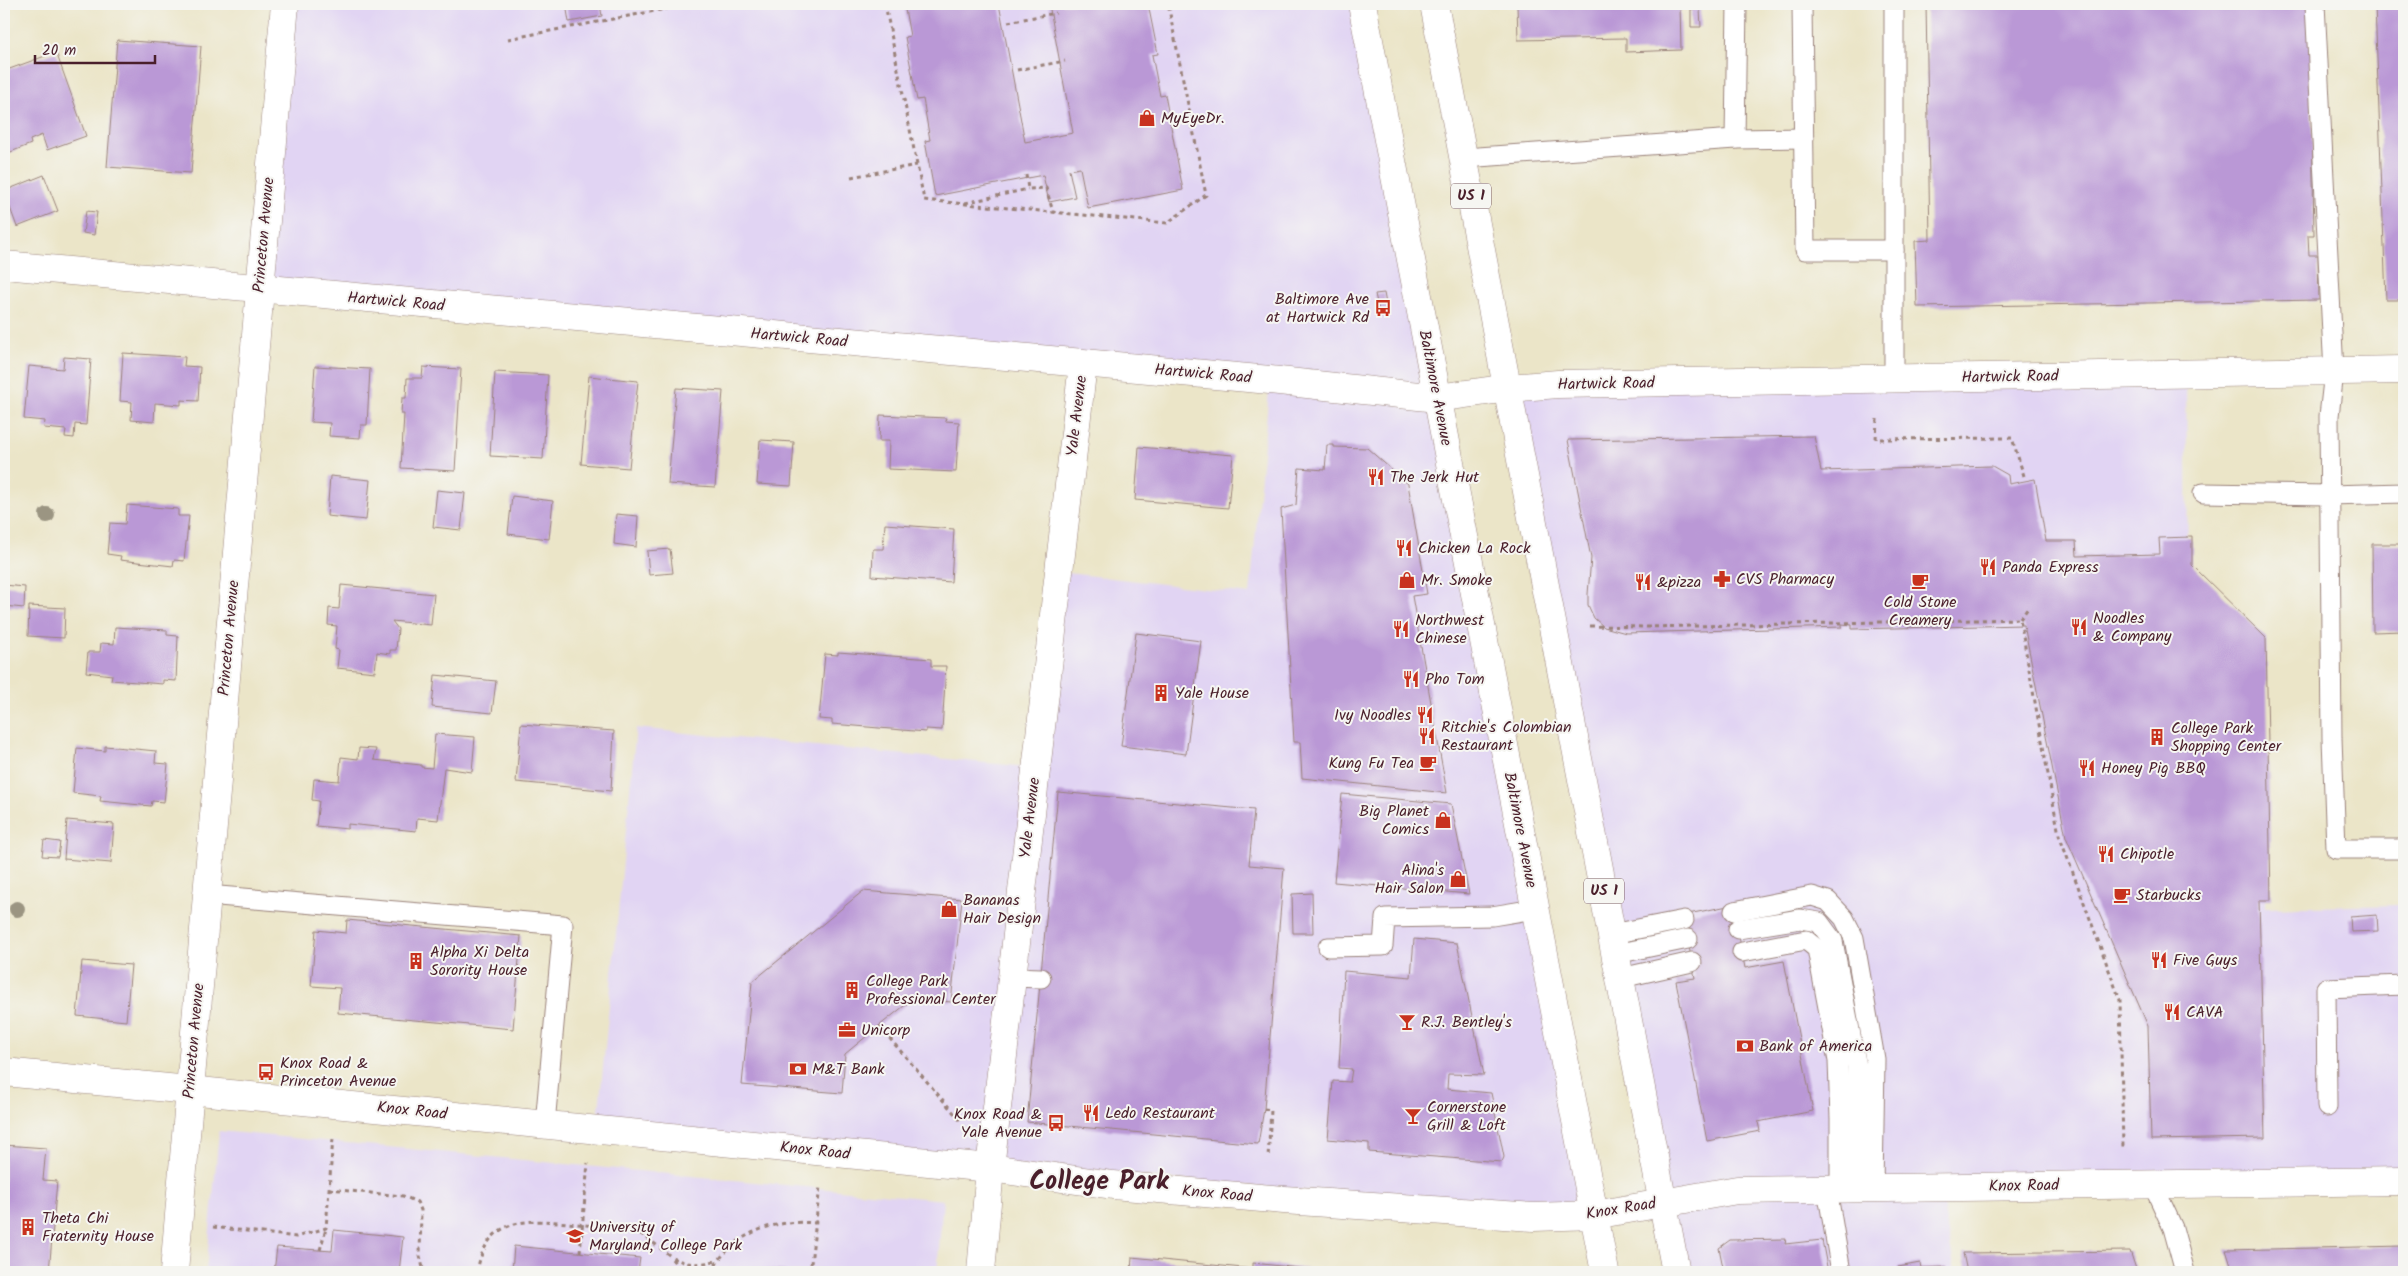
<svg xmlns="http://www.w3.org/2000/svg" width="2408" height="1276" font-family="Kalam,sans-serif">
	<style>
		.built { fill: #e1d4f3 }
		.building { fill: #ba98d6 }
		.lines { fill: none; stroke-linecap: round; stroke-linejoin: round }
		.lane-casing { stroke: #9a827a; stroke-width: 21 }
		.street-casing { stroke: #9a827a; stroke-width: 29 }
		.secondary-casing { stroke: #9a827a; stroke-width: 29 }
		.primary-casing { stroke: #9a827a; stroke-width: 29 }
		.path { stroke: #9a827a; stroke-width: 3; stroke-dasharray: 4 4; stroke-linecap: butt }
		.lane { stroke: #fff; stroke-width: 19 }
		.street { stroke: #fff; stroke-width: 28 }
		.secondary { stroke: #fff; stroke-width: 28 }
		.primary { stroke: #fff; stroke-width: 28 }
		.tree { fill: #9b9582 }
		.labels { text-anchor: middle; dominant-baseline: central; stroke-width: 4; stroke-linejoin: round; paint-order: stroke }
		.shield { fill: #f6f6f2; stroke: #7e6067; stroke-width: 1 }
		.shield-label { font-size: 15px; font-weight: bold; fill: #4a1f2b }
		.poi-label { font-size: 16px; fill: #4a1f2b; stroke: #f6f6f2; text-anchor: start }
		.street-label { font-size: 16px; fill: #4a1f2b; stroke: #f6f6f2 }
		.town-label { font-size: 26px; font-weight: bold; fill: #4a1f2b; stroke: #f6f6f2 }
	</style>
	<rect width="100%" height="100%" fill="#f6f6f2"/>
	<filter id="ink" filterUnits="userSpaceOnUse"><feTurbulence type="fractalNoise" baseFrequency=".02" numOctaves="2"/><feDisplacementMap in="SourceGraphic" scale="10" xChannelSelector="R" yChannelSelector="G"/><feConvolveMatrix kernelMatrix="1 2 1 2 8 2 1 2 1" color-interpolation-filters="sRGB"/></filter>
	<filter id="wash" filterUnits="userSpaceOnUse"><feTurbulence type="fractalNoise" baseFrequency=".0096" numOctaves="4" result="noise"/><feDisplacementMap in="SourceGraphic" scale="20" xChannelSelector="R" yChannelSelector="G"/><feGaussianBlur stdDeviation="1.12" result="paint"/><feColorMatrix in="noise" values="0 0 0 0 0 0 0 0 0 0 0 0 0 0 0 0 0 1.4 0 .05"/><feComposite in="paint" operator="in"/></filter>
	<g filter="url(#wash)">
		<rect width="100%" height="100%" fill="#ebe5c8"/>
		<g class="built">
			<polygon points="285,4 1362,4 1594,1215 597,1130 636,728 1036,768 1059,572 1250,594 1270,380 259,290"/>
			<polygon points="2186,374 2188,562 2263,635 2265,908 2404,905 2404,1181 1940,1188 1955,1272 1676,1272 1509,388"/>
			<polygon points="219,1131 943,1200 937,1272 206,1272"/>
		</g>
		<g id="blocks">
			<g class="building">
				<polygon points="566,4 600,4 602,16 569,22"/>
				<polygon points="904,4 999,4 1025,142 1073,133 1049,4 1148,4 1158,54 1152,55 1160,96 1165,95 1183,190 1088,208 1080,168 1069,170 1075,197 1049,202 1043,175 935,196 925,141 930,140 923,99 917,100 905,37 910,36"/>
				<polygon points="1517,4 1680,4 1681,50 1626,52 1626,38 1518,40"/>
				<polygon points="1926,4 2310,4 2314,235 2308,235 2309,255 2318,255 2319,300 1917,307 1915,241 1930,240"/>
				<polygon points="2375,4 2404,4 2404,300 2386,300"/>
				<polygon points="1691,9 1700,9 1701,27 1691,27"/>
				<polygon points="117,40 201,46 191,173 107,167"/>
				<polygon points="56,52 86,136 47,150 42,135 30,140 31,144 8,153 4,140 4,89 7,88 4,71"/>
				<polygon points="44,175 58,211 17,227 4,191"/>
				<polygon points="86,211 97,212 94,235 83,233"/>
				<polygon points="1384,293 1388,315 1380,316 1375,294"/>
				<polygon points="123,353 185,357 184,366 200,367 198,401 181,400 181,405 155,403 154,422 131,420 132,402 120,401"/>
				<polygon points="64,357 91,359 86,425 75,424 74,438 65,437 66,430 44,428 45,421 24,419 29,366 63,369"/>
				<polygon points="315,366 370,369 367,425 361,425 360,438 329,436 330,423 311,422"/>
				<polygon points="423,367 461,369 455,471 401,468 404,414 401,414 402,398 406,398 407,378 422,378"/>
				<polygon points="495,372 548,375 543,459 490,456"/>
				<polygon points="589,376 638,381 629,468 581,464"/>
				<polygon points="676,388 723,391 715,487 668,484"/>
				<polygon points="880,415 946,418 945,421 959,422 956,472 888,469 889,441 879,441"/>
				<polygon points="1814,436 1821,471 1992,466 2008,475 2009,484 2035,479 2046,541 2076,541 2077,556 2160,554 2159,538 2192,537 2192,565 2266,638 2271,900 2259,900 2265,1138 2151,1140 2148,1026 2066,837 2024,625 1852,629 1852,625 1842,624 1842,627 1626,633 1604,627 1594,618 1588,605 1588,594 1591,558 1568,440"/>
				<polygon points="760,440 794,442 791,486 757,484"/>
				<polygon points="1327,445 1334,445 1334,447 1367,448 1408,484 1427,594 1412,596 1447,793 1302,778 1300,742 1294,742 1281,509 1296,505 1299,468 1325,470"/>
				<polygon points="1139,447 1233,455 1228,508 1135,500"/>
				<polygon points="330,476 370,480 366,520 327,516"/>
				<polygon points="437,490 465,493 461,530 433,527"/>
				<polygon points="512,496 553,501 549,539 508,534"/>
				<polygon points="127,505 178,509 178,516 189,516 184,561 174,560 173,566 120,560 121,556 107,554 110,523 125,524"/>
				<polygon points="616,514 638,516 636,547 614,544"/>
				<polygon points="885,524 954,529 951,582 872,576 873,549 883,549"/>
				<polygon points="2372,544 2404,544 2404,631 2373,632"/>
				<polygon points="670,549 673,573 649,575 647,551"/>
				<polygon points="4,585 25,587 24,608 4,606"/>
				<polygon points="341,585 434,594 431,625 392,621 398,629 396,650 390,650 390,654 377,652 375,672 337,668 339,650 335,649 337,626 328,625 329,608 339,609"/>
				<polygon points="29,606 65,608 64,638 28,636"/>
				<polygon points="115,627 167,630 167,635 178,636 176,681 163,680 163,684 111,680 112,675 86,672 88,652 100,652 101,643 114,644"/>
				<polygon points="1136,633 1201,641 1186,754 1121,746"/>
				<polygon points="838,652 931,659 931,666 946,666 942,730 926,729 926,732 832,724 832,720 819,719 825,654 838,655"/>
				<polygon points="435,675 496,681 492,713 432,707"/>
				<polygon points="521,724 614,731 611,791 516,782"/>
				<polygon points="435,734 475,737 472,772 444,768 438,820 417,818 416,831 348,824 348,829 316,826 319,801 312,800 314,779 339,781 341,757 358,759 359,748 376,749 374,760 421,765 421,767 432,768"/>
				<polygon points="105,746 156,751 155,763 168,764 164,802 152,801 151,806 100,801 101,796 73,793 77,748 105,751"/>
				<polygon points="1058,792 1254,810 1249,865 1284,868 1264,1109 1258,1144 1027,1122"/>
				<polygon points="1342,794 1451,804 1469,894 1334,882"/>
				<polygon points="67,820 114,824 111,863 64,859"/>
				<polygon points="44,840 60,842 58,857 42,856"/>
				<polygon points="863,891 962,899 951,1002 914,998 879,1026 845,1054 842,1093 742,1085 752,982"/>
				<polygon points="1312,893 1313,933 1293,933 1292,894"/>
				<polygon points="1733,905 1745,968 1784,961 1813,1111 1758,1122 1760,1131 1707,1141 1676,981 1695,978 1683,915"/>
				<polygon points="2377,915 2378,931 2351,932 2350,917"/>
				<polygon points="347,920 521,936 513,1029 338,1013 340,988 311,986 316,930 346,933"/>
				<polygon points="1414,939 1457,943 1484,1075 1448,1074 1447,1089 1491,1093 1504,1157 1502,1162 1369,1152 1369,1143 1328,1139 1333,1081 1350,1082 1352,1069 1339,1068 1344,971 1411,977"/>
				<polygon points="82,961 131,965 126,1021 77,1016"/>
				<polygon points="4,1145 46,1148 43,1180 57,1181 49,1272 4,1272"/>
				<polygon points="334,1230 403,1237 399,1272 274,1272 277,1247 332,1251"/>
				<polygon points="1786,1239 1785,1244 1822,1240 1828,1272 1724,1272 1719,1248 1730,1240"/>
				<polygon points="514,1246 640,1258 638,1272 512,1272"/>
				<polygon points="2404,1246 2404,1272 2233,1272 2226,1250"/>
				<polygon points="2130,1251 2137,1272 1967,1272 1963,1253"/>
				<polygon points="1132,1257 1253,1269 1253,1263 1336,1272 1131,1272"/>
				<polygon points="1920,1263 1921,1268 1947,1267 1948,1272 1899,1272 1898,1267"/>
				<polygon points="752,1268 786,1271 786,1272 751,1272"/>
			</g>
		</g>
	</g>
	<g filter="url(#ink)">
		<use href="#blocks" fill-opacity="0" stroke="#9a827a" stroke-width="1"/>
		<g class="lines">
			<g class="lane-casing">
				<g id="lane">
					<polyline points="1802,4 1805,250 1894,250"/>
					<polyline points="1894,4 1894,379"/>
					<polyline points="2315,4 2334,372 2329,416 2332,738 2336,849 2404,849"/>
					<polyline points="1735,139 1804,138"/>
					<polyline points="1464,158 1735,139 1737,4"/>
					<polyline points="2203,493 2329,495 2404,493"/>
					<polyline points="207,895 563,925 545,1124"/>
					<polyline points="1734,911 1812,896 1828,901 1844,918 1854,938 1875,1059 1873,1188"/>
					<polyline points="1738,929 1800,919 1819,922 1833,941 1857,1067 1855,1189"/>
					<polyline points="1612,934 1684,920"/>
					<polyline points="1328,947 1383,946 1385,918 1492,916 1535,909"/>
					<polyline points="1742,952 1806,940 1817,949 1838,1061 1840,1119 1840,1188"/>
					<polyline points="1616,954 1688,939"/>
					<polyline points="1012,977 1041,978"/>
					<polyline points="1621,978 1692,962"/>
					<polyline points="2327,1107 2326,988 2404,985"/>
					<polyline points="2153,1185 2173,1228 2185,1272"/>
					<polyline points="1827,1189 1841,1272"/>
				</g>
			</g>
			<g class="street-casing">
				<g id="street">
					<polyline points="4,265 1270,380 1437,398 1509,388 1558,384 2404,370"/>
					<polyline points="4,1072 990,1168 1113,1185 1284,1200 1534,1217 1594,1215"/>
					<polyline points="174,1272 285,4"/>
					<polyline points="981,1272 990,1168 1083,364"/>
				</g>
			</g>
			<g class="secondary-casing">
				<polyline id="secondary" points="1594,1215 1737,1190 2404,1181"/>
			</g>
			<g class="primary-casing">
				<g id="primary">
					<polyline points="1362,4 1605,1272"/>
					<polyline points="1434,4 1676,1272"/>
				</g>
			</g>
			<g class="path">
				<polyline points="885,4 924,200 1167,223 1206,195 1168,4"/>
				<polyline points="1008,22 1056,13"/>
				<polyline points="508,39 692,4"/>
				<polyline points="1017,70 1065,61"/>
				<polyline points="1026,175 1028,189 1046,188 1053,212"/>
				<polyline points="851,177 917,165"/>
				<polyline points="965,203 1028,189"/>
				<polyline points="1877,419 1876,439 2012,438 2024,476"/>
				<polyline points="2020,619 2028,608"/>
				<polyline points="1590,626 1648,627 2020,619 2059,835 2120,1000 2123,1149"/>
				<polyline points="879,1026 960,1120"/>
				<polyline points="1264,1109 1271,1110 1268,1158"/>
				<polyline points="329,1189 403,1196 417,1202 421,1210 420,1256 424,1272"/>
				<polyline points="213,1227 296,1237 326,1228 333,1138"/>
				<polyline points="320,1250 326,1229"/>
				<polyline points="580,1252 588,1163"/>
				<polyline points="672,1259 682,1272"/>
				<path d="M477,1272c10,-58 54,-53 100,-48 18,2 36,4 54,5 36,16 40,45 87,31"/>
				<path d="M711,1272c22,-39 62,-53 104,-49"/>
				<polyline points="810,1272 820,1186"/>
			</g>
			<use href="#lane" class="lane"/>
			<use href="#street" class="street"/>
			<use href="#secondary" class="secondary"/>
			<use href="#primary" class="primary"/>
		</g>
		<g class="tree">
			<circle cx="47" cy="515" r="8"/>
			<circle cx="17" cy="909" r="8"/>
		</g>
	</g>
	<defs>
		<g id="shop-bare" transform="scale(1.35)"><path d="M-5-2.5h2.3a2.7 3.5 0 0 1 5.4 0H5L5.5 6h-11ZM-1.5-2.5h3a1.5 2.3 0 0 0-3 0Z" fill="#c8321e" stroke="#f6f6f2" stroke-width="2.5" paint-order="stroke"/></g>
		<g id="bus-bare" transform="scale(1.35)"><path d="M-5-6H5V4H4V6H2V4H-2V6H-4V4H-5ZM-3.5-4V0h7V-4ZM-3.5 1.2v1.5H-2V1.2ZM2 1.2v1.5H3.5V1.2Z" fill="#c8321e" stroke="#f6f6f2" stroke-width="2.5" paint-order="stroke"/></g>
		<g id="restaurant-bare" transform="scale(1.35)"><path d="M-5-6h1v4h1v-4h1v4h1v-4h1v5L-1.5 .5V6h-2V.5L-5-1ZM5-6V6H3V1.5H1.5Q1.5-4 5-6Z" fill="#c8321e" stroke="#f6f6f2" stroke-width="2.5" paint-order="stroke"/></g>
		<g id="pharmacy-bare" transform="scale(1.35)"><path d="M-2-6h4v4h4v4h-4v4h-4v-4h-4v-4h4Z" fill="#c8321e" stroke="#f6f6f2" stroke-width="2.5" paint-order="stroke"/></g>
		<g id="cafe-bare" transform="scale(1.35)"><path d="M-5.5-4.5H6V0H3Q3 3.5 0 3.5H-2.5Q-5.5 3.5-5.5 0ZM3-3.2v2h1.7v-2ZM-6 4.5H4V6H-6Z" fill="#c8321e" stroke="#f6f6f2" stroke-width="2.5" paint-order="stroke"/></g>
		<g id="building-bare" transform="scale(1.35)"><path d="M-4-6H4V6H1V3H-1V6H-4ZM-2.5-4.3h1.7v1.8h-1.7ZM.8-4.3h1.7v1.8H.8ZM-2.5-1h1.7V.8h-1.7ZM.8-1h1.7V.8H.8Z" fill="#c8321e" stroke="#f6f6f2" stroke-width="2.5" paint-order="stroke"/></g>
		<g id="bar-bare" transform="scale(1.35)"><path d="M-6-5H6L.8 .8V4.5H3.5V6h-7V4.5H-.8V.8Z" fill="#c8321e" stroke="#f6f6f2" stroke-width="2.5" paint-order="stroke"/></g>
		<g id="office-bare" transform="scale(1.35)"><path d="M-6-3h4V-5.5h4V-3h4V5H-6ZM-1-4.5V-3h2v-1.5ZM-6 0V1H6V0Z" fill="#c8321e" stroke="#f6f6f2" stroke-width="2.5" paint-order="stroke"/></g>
		<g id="bank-bare" transform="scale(1.35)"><path d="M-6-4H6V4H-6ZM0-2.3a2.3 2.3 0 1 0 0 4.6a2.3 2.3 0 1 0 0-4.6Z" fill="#c8321e" stroke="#f6f6f2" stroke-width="2.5" paint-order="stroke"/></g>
		<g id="university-bare" transform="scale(1.35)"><path d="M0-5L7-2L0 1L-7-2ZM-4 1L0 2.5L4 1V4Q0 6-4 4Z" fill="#c8321e" stroke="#f6f6f2" stroke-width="2.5" paint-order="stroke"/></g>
	</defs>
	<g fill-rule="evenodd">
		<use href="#shop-bare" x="1147" y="118"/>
		<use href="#bus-bare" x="1383" y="308"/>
		<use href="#restaurant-bare" x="1376" y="477"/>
		<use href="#restaurant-bare" x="1404" y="548"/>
		<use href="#restaurant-bare" x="1988" y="567"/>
		<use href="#pharmacy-bare" x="1722" y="579"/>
		<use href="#shop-bare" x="1407" y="580"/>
		<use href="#cafe-bare" x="1920" y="581"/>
		<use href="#restaurant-bare" x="1643" y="582"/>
		<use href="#restaurant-bare" x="2079" y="627"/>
		<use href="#restaurant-bare" x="1401" y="629"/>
		<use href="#restaurant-bare" x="1411" y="679"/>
		<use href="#building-bare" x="1161" y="693"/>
		<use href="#restaurant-bare" x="1425" y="715"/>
		<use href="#restaurant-bare" x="1427" y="736"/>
		<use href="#building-bare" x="2157" y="737"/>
		<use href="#cafe-bare" x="1428" y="763"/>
		<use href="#restaurant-bare" x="2087" y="768"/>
		<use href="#shop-bare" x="1443" y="820"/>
		<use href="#restaurant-bare" x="2106" y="854"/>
		<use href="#shop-bare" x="1458" y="879"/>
		<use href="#cafe-bare" x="2122" y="895"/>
		<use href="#shop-bare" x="949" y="909"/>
		<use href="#restaurant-bare" x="2159" y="960"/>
		<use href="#building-bare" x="416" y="961"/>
		<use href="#building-bare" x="852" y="990"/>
		<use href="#restaurant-bare" x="2172" y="1012"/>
		<use href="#bar-bare" x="1407" y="1022"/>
		<use href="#office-bare" x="847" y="1030"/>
		<use href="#bank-bare" x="1745" y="1046"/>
		<use href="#bank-bare" x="798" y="1069"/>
		<use href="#bus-bare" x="266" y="1072"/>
		<use href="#restaurant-bare" x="1091" y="1113"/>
		<use href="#bar-bare" x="1413" y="1116"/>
		<use href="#bus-bare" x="1056" y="1123"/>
		<use href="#building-bare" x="28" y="1227"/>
		<use href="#university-bare" x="575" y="1236"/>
	</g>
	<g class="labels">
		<g class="shield">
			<rect x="1451" y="183.5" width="40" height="25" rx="4"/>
			<rect x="1584" y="878.5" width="40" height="25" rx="4"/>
		</g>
		<g class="shield-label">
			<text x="1471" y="196">US 1</text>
			<text x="1604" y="891">US 1</text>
		</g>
		<g class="poi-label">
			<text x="1161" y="118">MyEyeDr.</text>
			<text x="1369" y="299" text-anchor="end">Baltimore Ave<tspan x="1369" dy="18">at Hartwick Rd</tspan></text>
			<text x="1390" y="477">The Jerk Hut</text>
			<text x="1418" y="548">Chicken La Rock</text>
			<text x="2002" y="567">Panda Express</text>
			<text x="1736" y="579">CVS Pharmacy</text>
			<text x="1421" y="580">Mr. Smoke</text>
			<text x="1657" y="582">&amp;pizza</text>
			<text x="1920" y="602" text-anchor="middle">Cold Stone<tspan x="1920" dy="18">Creamery</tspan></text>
			<text x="2093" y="618">Noodles<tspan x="2093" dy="18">&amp; Company</tspan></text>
			<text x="1415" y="620">Northwest<tspan x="1415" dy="18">Chinese</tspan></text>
			<text x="1425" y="679">Pho Tom</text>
			<text x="1175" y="693">Yale House</text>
			<text x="1411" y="715" text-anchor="end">Ivy Noodles</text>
			<text x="1441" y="727">Ritchie's Colombian<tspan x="1441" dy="18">Restaurant</tspan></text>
			<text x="2171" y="728">College Park<tspan x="2171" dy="18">Shopping Center</tspan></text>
			<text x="1414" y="763" text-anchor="end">Kung Fu Tea</text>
			<text x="2101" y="768">Honey Pig BBQ</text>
			<text x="1429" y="811" text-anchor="end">Big Planet<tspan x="1429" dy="18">Comics</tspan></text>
			<text x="2120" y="854">Chipotle</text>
			<text x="1444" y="870" text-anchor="end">Alina's<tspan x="1444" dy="18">Hair Salon</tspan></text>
			<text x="2136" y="895">Starbucks</text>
			<text x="963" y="900">Bananas<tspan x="963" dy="18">Hair Design</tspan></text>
			<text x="430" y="952">Alpha Xi Delta<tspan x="430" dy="18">Sorority House</tspan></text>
			<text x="2173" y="960">Five Guys</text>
			<text x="866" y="981">College Park<tspan x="866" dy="18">Professional Center</tspan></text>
			<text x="2186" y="1012">CAVA</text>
			<text x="1421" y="1022">R.J. Bentley's</text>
			<text x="861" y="1030">Unicorp</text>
			<text x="1759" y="1046">Bank of America</text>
			<text x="280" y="1063">Knox Road &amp;<tspan x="280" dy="18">Princeton Avenue</tspan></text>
			<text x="812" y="1069">M&amp;T Bank</text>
			<text x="1427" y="1107">Cornerstone<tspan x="1427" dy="18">Grill &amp; Loft</tspan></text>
			<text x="1105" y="1113">Ledo Restaurant</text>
			<text x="1042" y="1114" text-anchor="end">Knox Road &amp;<tspan x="1042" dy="18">Yale Avenue</tspan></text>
			<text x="42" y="1218">Theta Chi<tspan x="42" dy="18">Fraternity House</tspan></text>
			<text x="589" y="1227">University of<tspan x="589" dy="18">Maryland, College Park</tspan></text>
		</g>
		<g class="street-label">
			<text transform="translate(264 235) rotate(-85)">Princeton Avenue</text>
			<text transform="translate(396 302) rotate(5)">Hartwick Road</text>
			<text transform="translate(799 338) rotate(5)">Hartwick Road</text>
			<text transform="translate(1203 374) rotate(5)">Hartwick Road</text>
			<text transform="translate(2010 377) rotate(-1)">Hartwick Road</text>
			<text transform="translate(1606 384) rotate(-1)">Hartwick Road</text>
			<text transform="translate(1435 388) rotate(79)">Baltimore Avenue</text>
			<text transform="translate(1077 416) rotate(-83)">Yale Avenue</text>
			<text transform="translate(229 638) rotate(-85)">Princeton Avenue</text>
			<text transform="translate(1030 818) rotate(-83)">Yale Avenue</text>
			<text transform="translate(1520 830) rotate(79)">Baltimore Avenue</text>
			<text transform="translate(194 1041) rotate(-85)">Princeton Avenue</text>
			<text transform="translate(412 1111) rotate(6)">Knox Road</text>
			<text transform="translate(815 1151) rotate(6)">Knox Road</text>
			<text transform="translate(2024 1186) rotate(-1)">Knox Road</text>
			<text transform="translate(1217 1194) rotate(5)">Knox Road</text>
			<text transform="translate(1621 1209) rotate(-9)">Knox Road</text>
		</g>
		<g class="town-label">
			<text x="1099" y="1182">College Park</text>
		</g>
	</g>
	<rect width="2408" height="1276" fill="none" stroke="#f6f6f2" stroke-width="20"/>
	<path d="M35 55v8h120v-8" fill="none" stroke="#4a1f2b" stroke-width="2.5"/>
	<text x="42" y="55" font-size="15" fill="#4a1f2b" stroke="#f6f6f2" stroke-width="4" paint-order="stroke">20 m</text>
</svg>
